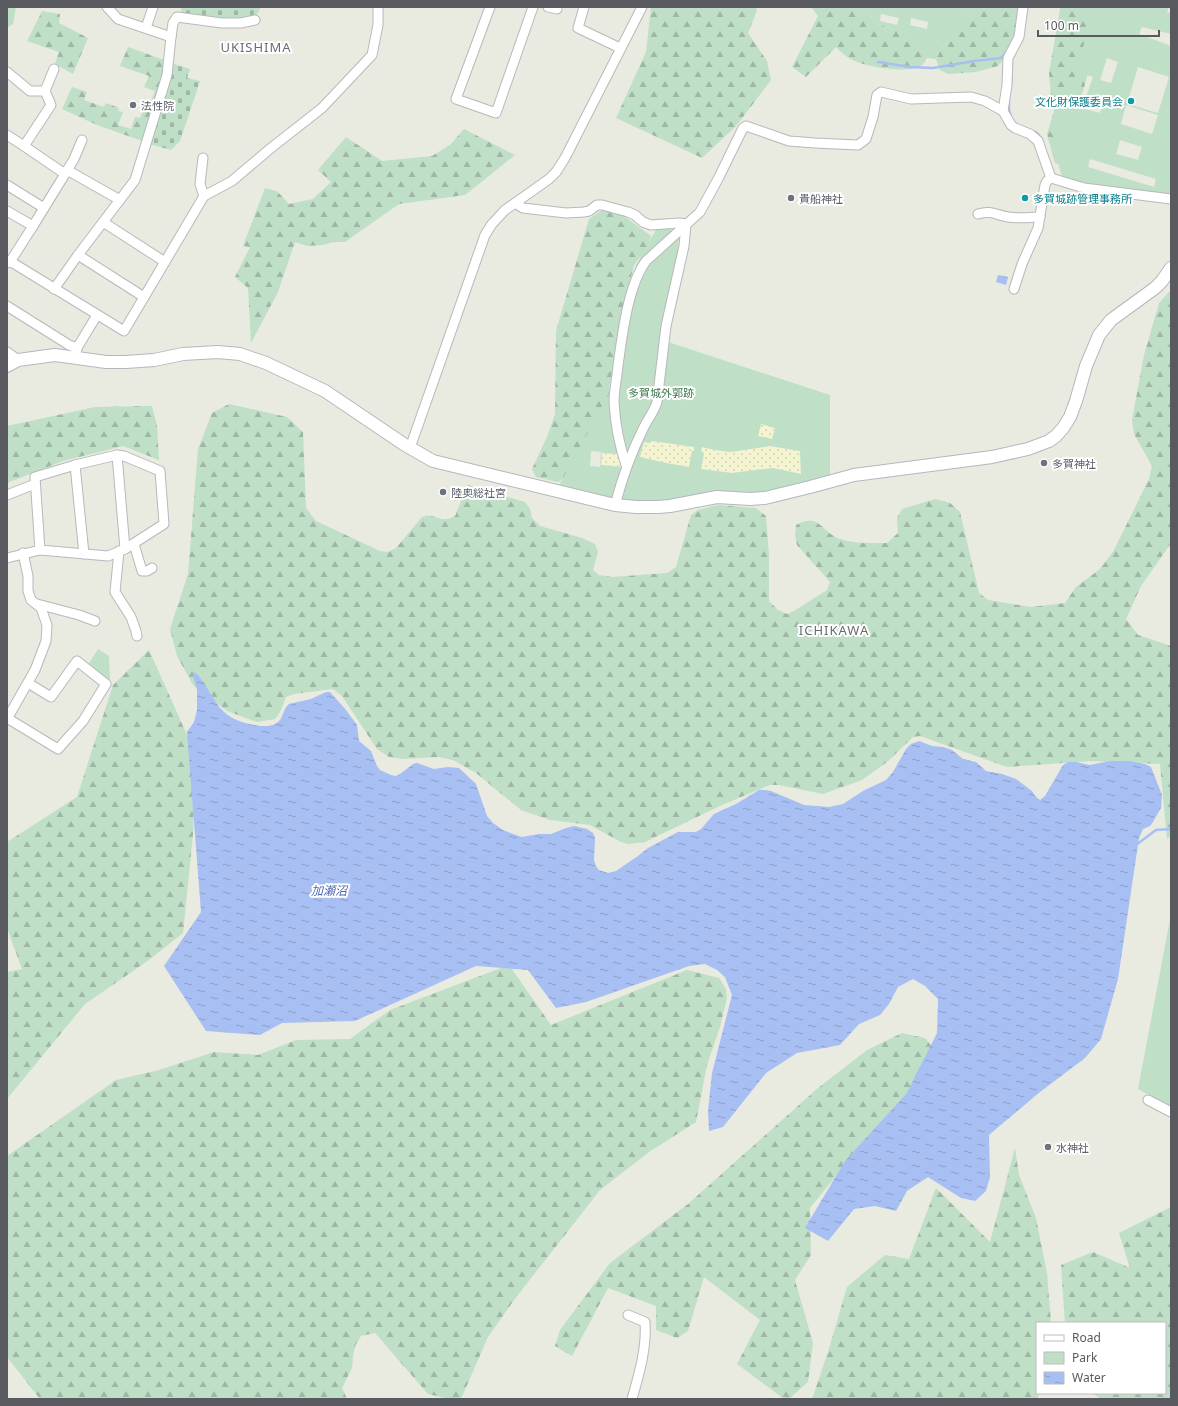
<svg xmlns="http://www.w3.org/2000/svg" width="1178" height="1406" font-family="'Noto Sans','Noto Sans JP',sans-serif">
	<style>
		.forest { fill: url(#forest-firs) }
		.sand { fill: url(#sand-dots) }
		.cemetery { fill: url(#cemetery-stones) }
		.park { fill: #bfdfc7; fill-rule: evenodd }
		.water { fill: url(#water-ripples) }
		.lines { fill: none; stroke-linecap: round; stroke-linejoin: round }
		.stream { stroke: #a7bff3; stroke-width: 2.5 }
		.street-casing { stroke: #b8b8bd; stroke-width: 11 }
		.secondary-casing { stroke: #b6b7bd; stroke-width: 14 }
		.street { stroke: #fff; stroke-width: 9 }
		.secondary { stroke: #fff; stroke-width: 12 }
		.culture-dot { fill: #0f9aa8; stroke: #fff; stroke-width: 1.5 }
		.worship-dot { fill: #6b7280; stroke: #fff; stroke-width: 1.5 }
		.labels { text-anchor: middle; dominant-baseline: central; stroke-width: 4; stroke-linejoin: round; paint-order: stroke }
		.culture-label { font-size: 11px; fill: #0d838f; stroke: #fff; text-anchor: end }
		.worship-label { font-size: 11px; fill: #5b616d; stroke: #fff; text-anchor: start }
		.park-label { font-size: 11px; fill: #3d7a4f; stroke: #fff }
		.water-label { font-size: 12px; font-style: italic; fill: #4e66b2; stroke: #fff }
		.quarter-label { font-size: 13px; letter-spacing: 1px; fill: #6a6c71; stroke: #fff }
	</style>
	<defs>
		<pattern id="forest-firs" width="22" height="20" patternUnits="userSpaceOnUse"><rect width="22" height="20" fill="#bfdfc7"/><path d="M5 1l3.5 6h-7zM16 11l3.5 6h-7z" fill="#9eb8a5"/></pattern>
		<pattern id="sand-dots" width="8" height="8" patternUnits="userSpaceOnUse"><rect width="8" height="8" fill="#f4f4d1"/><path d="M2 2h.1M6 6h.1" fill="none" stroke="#d3d3b6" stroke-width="1.8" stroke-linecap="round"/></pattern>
		<pattern id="cemetery-stones" width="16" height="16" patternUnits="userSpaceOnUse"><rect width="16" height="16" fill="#bfdfc7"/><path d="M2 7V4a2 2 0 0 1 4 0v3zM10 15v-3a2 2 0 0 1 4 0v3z" fill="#9eb8a5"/></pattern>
		<pattern id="water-ripples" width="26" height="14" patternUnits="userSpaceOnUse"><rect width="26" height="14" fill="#a7bff3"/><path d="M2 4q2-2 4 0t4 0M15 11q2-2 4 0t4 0" fill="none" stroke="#8b9ec8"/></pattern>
	</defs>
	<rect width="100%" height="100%" fill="#e9eae0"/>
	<g class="forest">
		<polygon points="651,7 755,7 757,10 748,33 767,61 771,80 737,125 702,158 616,118 646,52"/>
		<path d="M811,7h48v6l12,4 6,6 5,3 11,2 5,4 8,9 18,11 3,6c-2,4 -4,7 -8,9 -15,6 -55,0 -68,-8 -6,-3 -11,-8 -15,-12l-30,30 -14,-10 26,-51z"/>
		<polygon points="964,7 1021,7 1017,32 1006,57 998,66 976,72 948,74 940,70 936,59 941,49 966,26 970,18 969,14"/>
		<polygon points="1060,7 1108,7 1062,161 1057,164 1055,163 1054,160 1047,134 1054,111 1051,96 1049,73 1060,10"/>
		<polygon points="42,11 60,14 59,23 88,38 73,74 55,64 59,52 27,41"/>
		<polygon points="128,47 167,61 161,89 142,141 97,125 62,109 72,87 87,92 84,100 104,107 106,103 119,108 118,111 123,112 118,125 131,129 135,117 140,118 147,100 151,101 155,91 144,87 149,76 120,66"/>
		<polygon points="464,129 515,155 465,195 399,204 345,242 334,242 323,245 307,246 295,242 278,292 251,343 248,288 235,277 250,247 243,246 265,188 277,191 289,204 313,199 331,182 318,170 346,137 382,161 432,156 450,145"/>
		<polygon points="602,210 621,214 651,236 647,248 634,265 625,301 609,388 609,413 608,422 589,456 564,478 558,482 536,477 532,469 547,437 555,414 556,331 589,219"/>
		<path d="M1171,290v253l-30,43 -15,33 12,16 33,11v190l-4,3 -7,-75 -69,-3 -84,6 -87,-31 -7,1 -26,25 -25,18 -39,14 -44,-9h-9l-48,20 -77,37 -17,2 -9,-3 -29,-16 -40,-5 -29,-10 -45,-37 -23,-13 -15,-3 -35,2 -14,-2 -12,-8 -35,-53 -9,-7 -39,5 -8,3 -5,13 -6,9 -18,3 -30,-11 -34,-26 -16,-29 -7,-27 18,-55 10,-125 14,-36 17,-9 58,13 16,15 3,76 10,13 64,30 8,1 8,-4 26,-31c13,-5 18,8 33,-1l13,-31 57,17 5,7 2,9 8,8 42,12 13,6 3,8 -5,18 6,5 13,2 55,-4 9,-6 15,-52 7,-5 20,-5 38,3 10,8 3,39v46l9,9 9,4 7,-3 33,-21 3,-8 -33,-37 -2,-10 1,-10c24,-13 25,7 44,14 15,5 32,4 47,4l11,-10 -1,-15 5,-9 33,-10 15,4 10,9 19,81 9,7 43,7 34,-4 11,-16 24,-18 13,-17 36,-73 3,-13 -18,-32 -2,-14 12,-65 15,-52z"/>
		<polygon points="152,406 157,426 159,460 123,446 63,461 7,483 7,426 95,407"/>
		<polygon points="149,650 196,755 193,834 183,933 149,960 85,1004 7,1099 7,972 22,969 7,928 7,842 77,797 113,685"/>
		<polygon points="509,965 551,1025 687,970 719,978 726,989 727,998 720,1027 707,1065 696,1122 649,1152 600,1190 514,1300 488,1337 461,1399 449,1399 428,1394 375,1333 361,1336 355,1346 353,1356 352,1368 342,1388 347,1399 40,1399 7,1357 7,1156 116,1080 159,1070 214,1052 258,1055 296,1040 350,1039 390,1010"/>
		<polygon points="902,1033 925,1038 934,1049 925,1078 844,1166 810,1208 811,1255 795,1280 813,1343 808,1382 789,1399 784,1399 737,1364 760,1320 704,1277 688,1331 677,1338 656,1330 656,1306 608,1288 572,1356 555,1346 560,1330 610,1263 688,1204 818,1088 867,1050"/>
		<polygon points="1015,1148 1019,1175 1036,1218 1047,1273 1051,1323 1037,1323 1037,1393 1040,1393 1037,1399 812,1399 828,1352 847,1287 885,1255 909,1259 936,1188 990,1242"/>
		<polygon points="1171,1207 1171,1399 1101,1399 1093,1393 1165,1393 1165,1323 1065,1323 1061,1265 1093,1252 1130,1268 1119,1233"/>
	</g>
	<g class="sand">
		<polygon points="761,423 775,427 772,440 757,436"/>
		<polygon points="651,441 694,447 694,451 692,451 689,467 666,463 639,457 644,442"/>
		<polygon points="770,446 800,451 801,474 773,468 732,473 701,469 704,453 701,451 702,447 715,450 730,452"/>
		<polygon points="602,453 619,454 622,467 601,465"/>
	</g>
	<g class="cemetery">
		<path d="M181,7h80c-2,4 -5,10 -10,12 -11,4 -55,-3 -69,-4z"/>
		<polygon points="171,63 190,69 187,78 200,81 180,141 171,150 150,144"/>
	</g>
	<g class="park">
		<polygon points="7,7 16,7 13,24 7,28"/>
		<path d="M859,7h105c2,3 6,7 6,11 -2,13 -20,21 -28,30 -3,3 -5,8 -6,11l-9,-1 -3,-6 -18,-11 -8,-9 -5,-4 -11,-2 -5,-3 -6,-6 -12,-4zM881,14l18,4 -2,7 -17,-4zM911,18l17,4 -1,7 -17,-4z"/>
		<path d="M1088,7h81l-2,5 4,1v21l-29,-7 -3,7 32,12v149l-77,-10 -30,-7 -2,-2 -10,-31 3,-11 15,-39 8,-33 6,-18zM1107,58l11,4 -7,21 -11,-3zM1138,67l31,10 -11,36 -31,-9zM1085,74l8,3 -7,20 -7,-3zM1089,97l15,4 -4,12 -15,-4zM1126,105l32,10 -6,19 -31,-10zM1120,140l22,7 -4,13 -22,-6zM1090,159l66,20 -2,8 -66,-20z"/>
		<path d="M657,228h11l11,6 -1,18 -19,87 171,56v81l-63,15 -18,2 -31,-2 -60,11 -39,-1 -60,-16 52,-95 14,-84 11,-41zM761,424l14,4 -3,11 -14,-3zM652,441l42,6v4h-2l-3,16 -23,-4 -26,-6 4,-15 5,1zM770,446l30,5 1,23 -28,-6 -41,5 -31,-4 3,-16 -3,-2 1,-4 13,3 15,2zM591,451l10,1 -1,15 -10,-1zM602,453l17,1 3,13 -21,-2z"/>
		<polygon points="98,649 109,656 110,681 88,665"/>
		<polygon points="1171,914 1171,1107 1138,1089"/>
	</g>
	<g class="water">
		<polygon points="998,275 1008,277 1006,285 996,282"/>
		<path d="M194,672l4,3c20,26 19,43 56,50 6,1 15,2 21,-1 9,-4 7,-15 14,-20l22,-5 15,-7h4l16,18 11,15 2,16 12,10 6,15 3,4 11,5 5,1 4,-2 13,-10 4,-1 17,6 14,-2 11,1 17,16 11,32 6,7 10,7 10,4 9,3 17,-3h12l15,-6 8,-2 13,3 6,4 2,5 -1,22 2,6 3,4 9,3 8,-2 22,-15 10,-8 30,-16h18l5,-3 13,-15 22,-10 23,-14h6l6,1 33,14 25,2 14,-3 20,-13 23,-11 7,-8 13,-23 5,-5 8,-3 13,5 11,1 9,3 11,9 13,3 10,9 16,3 14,5 16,12 4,6 4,3 5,-4 18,-31 5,-3h8l13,3 22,-4h18l16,3 6,3 11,28 -1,13 -8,14 -3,4 -7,3 -4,9 -21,141 -17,60 -16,19 -45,34 -51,43 1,42 -4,14 -11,10 -14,-3 -33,-21 -21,14 -11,20 -21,-5 -21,3 -26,32 -23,-13 40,-67 62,-68 30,-60 1,-34 -13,-13 -12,-7 -15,8 -9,17 -9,11 -21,9 -19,21 -43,8 -31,20 -43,54 -14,4 -1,-20 4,-38 20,-78 -7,-18 -8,-7 -12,-6 -16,2 -103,36 -30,6 -28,-38 -52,-4 -121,55 -73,2 -22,12 -54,-4 -42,-65 37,-54 -14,-180 7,-10 3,-12v-20l-4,-14z"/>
	</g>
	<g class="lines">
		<g class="stream">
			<polyline points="878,62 910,67 933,68 974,61 1001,58 1006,53"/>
			<polyline points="1011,85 1012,62"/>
			<polyline points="1009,100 1009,110 1011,117"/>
			<polyline points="1032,131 1037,133 1042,139"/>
			<polyline points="1136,845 1156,830 1171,829"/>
		</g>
		<g class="street-casing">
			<g id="street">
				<polyline points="490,7 456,99 496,113 533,7"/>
				<polyline points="548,7 557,9 557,7"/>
				<polyline points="584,7 578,28 620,48"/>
				<polyline points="146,28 153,7"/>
				<polyline points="171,37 173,23 177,17 222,23 241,23 255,20"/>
				<polyline points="7,72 30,91 45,91 51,105 24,146 7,135"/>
				<polyline points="45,91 54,69"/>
				<polyline points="24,146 65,174 33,226"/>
				<polyline points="203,158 200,184 204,196"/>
				<polyline points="67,170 120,200"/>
				<polyline points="65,174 74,159 82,140"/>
				<polyline points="1051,178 1084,188 1171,199"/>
				<polyline points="7,185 44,208"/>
				<polyline points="515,203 523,208 566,213 584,212 589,211 597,205 602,205 628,212 635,215 643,222 651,225 679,223 686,224"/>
				<polyline points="7,211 33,226 10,262"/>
				<path d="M978,214c13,-4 18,1 30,3 11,2 22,0 32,0"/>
				<polyline points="103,222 165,262"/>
				<polyline points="78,255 144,297"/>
				<polyline points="7,262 13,263 124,331 204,196 232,181 271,148 322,108 372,55 378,25 378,7"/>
				<polyline points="54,289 78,255 135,180 167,75 171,37 118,19 107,7"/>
				<polyline points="1014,289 1022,264 1038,228 1045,185 1047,181 1051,178 1038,141 1030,134 1015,128 1011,125 1003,111 1007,85 1008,58 1019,37 1023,7"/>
				<polyline points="7,306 69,345 77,348"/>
				<polyline points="7,352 18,360"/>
				<polyline points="76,354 77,348 97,315"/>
				<polyline points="410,448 485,235 492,224 505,210 549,179 556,172 565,158 642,7"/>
				<polyline points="117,455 125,549"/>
				<polyline points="75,465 84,554"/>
				<path d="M626,465c-6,-18 -11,-43 -12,-63 0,-12 3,-24 4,-36 4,-30 10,-81 28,-105l54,-49 19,-35 24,-49 3,-2 43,15 26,2 43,2 8,-6 7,-22 4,-22 4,-3 30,7 60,-2 14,4 18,10"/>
				<polyline points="7,495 35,484"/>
				<path d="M615,505c7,-26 16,-52 28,-76 4,-9 11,-17 14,-27l9,-76 18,-80 2,-22"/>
				<polyline points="134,544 142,571 147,571 152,568"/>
				<polyline points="119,551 115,592 131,617 136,631 137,636"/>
				<polyline points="7,558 40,550 108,556 125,549 164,524 160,471 124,456 117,455 75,465 35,477 40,550"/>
				<polyline points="37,604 79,615 95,621"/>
				<polyline points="7,718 58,749 83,721 106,684 77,661 51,697 28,683"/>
				<polyline points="7,719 35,670 46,641 47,625 41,608 31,600 28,591 28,576 23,553"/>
				<polyline points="1148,1100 1171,1112"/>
				<path d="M628,1315l17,7c2,26 -6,52 -13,77"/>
			</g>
		</g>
		<g class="secondary-casing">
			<polyline id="secondary" points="7,366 18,360 55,355 106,362 126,362 154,360 183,354 218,352 240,354 266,363 325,391 405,445 433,461 615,505 636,507 658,507 670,506 717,497 750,499 765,498 810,487 854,475 992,457 1028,449 1049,441 1056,436 1063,428 1070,417 1076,401 1086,366 1099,335 1111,320 1155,288 1162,281 1171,268"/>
		</g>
		<use href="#street" class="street"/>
		<use href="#secondary" class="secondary"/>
	</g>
	<g class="culture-dot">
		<circle cx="1131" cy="101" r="4"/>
		<circle cx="1025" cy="198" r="4"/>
	</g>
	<g class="worship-dot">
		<circle cx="133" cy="105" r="4"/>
		<circle cx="791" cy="198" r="4"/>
		<circle cx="1044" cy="463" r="4"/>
		<circle cx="443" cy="492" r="4"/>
		<circle cx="1048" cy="1147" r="4"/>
	</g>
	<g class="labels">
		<g class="culture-label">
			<text x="1123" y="101">文化財保護委員会</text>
			<text x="1033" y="198" text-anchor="start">多賀城跡管理事務所</text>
		</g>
		<g class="worship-label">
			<text x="141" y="105">法性院</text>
			<text x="799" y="198">貴船神社</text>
			<text x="1052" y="463">多賀神社</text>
			<text x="451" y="492">陸奥総社宮</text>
			<text x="1056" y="1147">水神社</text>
		</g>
		<g class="park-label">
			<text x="661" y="392">多賀城外郭跡</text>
		</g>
		<g class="water-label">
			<text x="329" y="890">加瀬沼</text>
		</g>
		<g class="quarter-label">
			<text x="256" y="47">UKISHIMA</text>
			<text x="834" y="630">ICHIKAWA</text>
		</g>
	</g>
	<rect width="1178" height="1406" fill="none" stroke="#595a5f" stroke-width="16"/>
	<rect x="1036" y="1322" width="130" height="72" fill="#ffffff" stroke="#bdbdbf"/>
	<rect x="1044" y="1335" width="20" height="6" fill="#ffffff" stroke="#bdbdbf"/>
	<text x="1072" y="1342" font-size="12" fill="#595a5f">Road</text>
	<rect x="1044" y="1352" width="20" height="12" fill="#bfdfc7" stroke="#bdbdbf"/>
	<text x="1072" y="1362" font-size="12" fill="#595a5f">Park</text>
	<rect x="1044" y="1372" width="20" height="12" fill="url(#water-ripples)" stroke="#bdbdbf"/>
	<text x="1072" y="1382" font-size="12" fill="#595a5f">Water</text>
	<path d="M1038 30v6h121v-6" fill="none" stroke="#595a5f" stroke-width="2"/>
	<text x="1044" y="30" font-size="12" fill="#595a5f" stroke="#ffffff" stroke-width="3" paint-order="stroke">100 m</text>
</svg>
